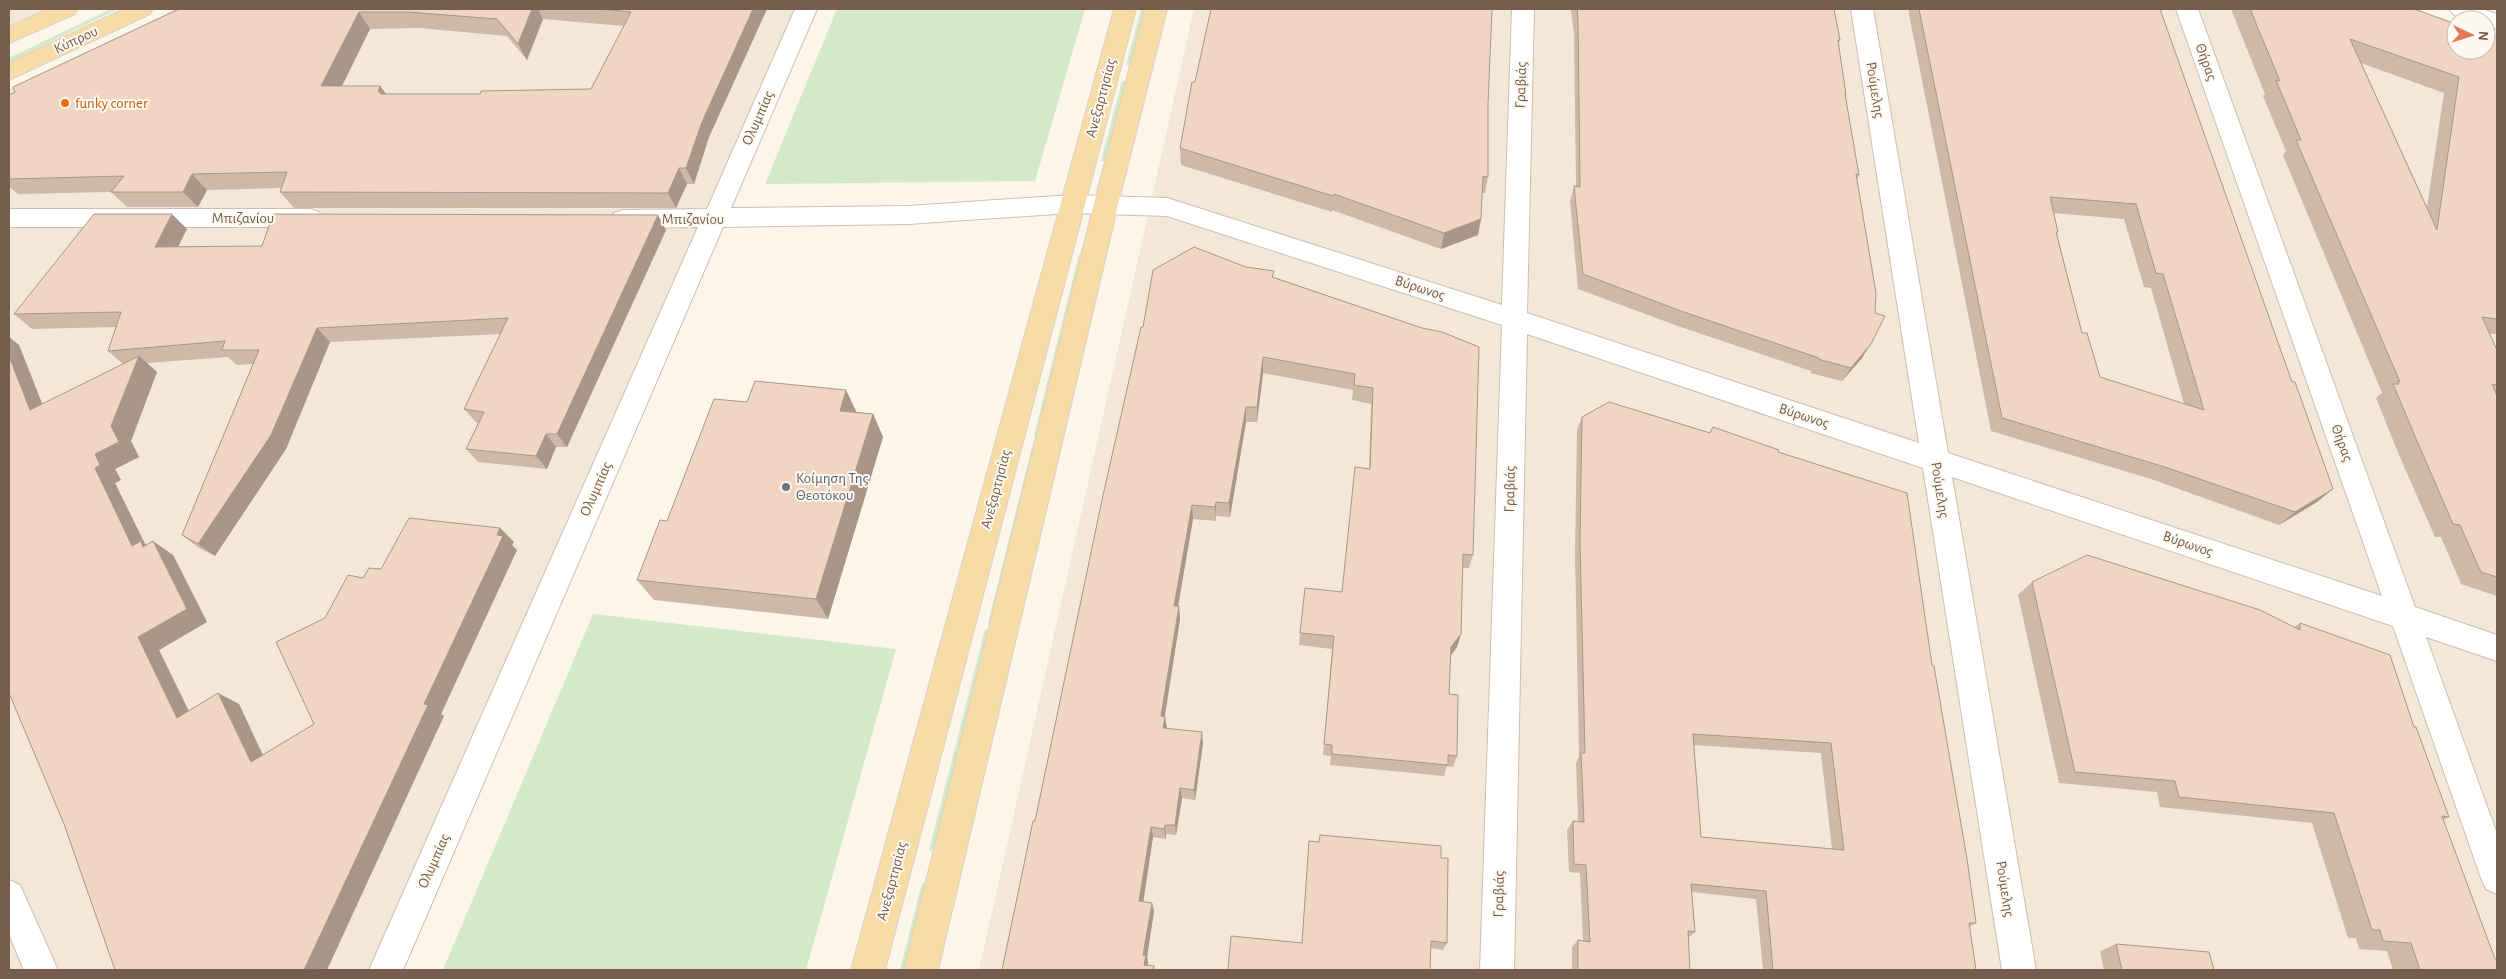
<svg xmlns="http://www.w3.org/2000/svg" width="2506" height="979" font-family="'Alegreya Sans',sans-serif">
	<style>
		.residential { fill: #f3e8d8 }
		.green { fill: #d4e9c8 }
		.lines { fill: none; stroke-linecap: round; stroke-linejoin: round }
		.minor-casing { stroke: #cebeaf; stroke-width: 2 }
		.major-casing { stroke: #d9d2cd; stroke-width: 2 }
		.minor { fill: #fff; fill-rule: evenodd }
		.major { fill: #f7dca5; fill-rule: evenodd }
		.wall { fill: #ceb8a7; fill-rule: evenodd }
		.shaded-wall { fill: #a89688 }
		.building { fill: #f0d6c2; stroke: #a89688; fill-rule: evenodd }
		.food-dot { fill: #e8710a; stroke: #fef9f0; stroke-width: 2 }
		.worship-dot { fill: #6b7280; stroke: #fef9f0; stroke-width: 2 }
		.labels { text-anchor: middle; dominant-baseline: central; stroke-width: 4; stroke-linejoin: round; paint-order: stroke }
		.street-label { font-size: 15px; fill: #765d4d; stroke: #fef9f0 }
		.food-label { font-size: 15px; fill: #c56008; stroke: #fef9f0; text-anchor: start }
		.worship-label { font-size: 15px; fill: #5b616d; stroke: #fef9f0; text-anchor: start }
	</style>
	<rect width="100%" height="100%" fill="#fcf5e9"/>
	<g class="residential">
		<polygon points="9,9 57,9 9,32"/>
		<polygon points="176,9 798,9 369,970 9,970 9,89"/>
		<polygon points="1194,9 2409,9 2456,50 2486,50 2497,39 2497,970 979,970"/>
	</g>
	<g class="green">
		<polygon points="111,9 118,9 9,62 9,58"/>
		<polygon points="837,9 1085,9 1035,181 765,184"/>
		<polygon points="1141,9 1147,9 1133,66 1126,65"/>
		<polygon points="1122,81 1131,81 1111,162 1101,161"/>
		<polygon points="1079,254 1086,254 1041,437 1034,436"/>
		<polygon points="1032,447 1039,448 996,624 988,623"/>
		<polygon points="593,614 896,649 806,970 443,970"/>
		<polygon points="985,629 994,630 938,852 929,851"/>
		<polygon points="922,883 932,884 911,970 900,970"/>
	</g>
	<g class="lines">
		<g class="minor-casing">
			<g id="minor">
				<polygon points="795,9 817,9 731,208 908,206 1072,195 1167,198 1502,305 1512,9 1534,9 1527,313 1919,443 1851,9 1873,9 1948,453 2382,596 2176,9 2198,9 2415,607 2497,635 2497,661 2426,637 2497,834 2497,894 2486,889 2481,878 2393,626 1952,477 2036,970 2002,970 1923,468 1527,334 1514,970 1480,970 1502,325 1167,216 1072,213 908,224 723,227 403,970 369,970 698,227 623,228 614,225 611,219 614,213 623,210 707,209"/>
				<path d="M2449,9h33l15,5v15l-11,-3v-6c-13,0 -30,1 -37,-11z"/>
				<polygon points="9,209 310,209 319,212 322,218 319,224 310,227 9,227"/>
				<polygon points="9,880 20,885 58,970 24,970 9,934"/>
			</g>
		</g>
		<g class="major-casing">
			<g id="major">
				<polygon points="49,9 78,9 75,14 9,43 9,27"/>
				<polygon points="124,9 153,9 150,14 9,80 9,63"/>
				<polygon points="1114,9 1136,9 885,970 851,970"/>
				<polygon points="1145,9 1167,9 1118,204 938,970 904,970 1094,204"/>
			</g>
		</g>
		<use href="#minor" class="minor"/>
		<use href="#major" class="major"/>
	</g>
	<g class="wall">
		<path d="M179,9h588l-58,128 -15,47h-7l-11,24h-382l-14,-16 2,-4 -75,2 -9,17h-71l-16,-15 -93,2 -7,-6h-2v-93zM543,19l81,7 -33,63 -111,5h-94l-6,-8h-38l28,-57 49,-1 88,8 20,24z"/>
		<polygon points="1571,9 1834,9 1840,40 1838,44 1846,95 1845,97 1859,175 1857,179 1862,358 1842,381 1810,373 1811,371 1675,325 1578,289 1570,201 1574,186 1576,186 1574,35"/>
		<path d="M1908,9h252l157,493 -38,23 -128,-46 -160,-48zM2054,213l70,6 20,68 7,1 33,116 -84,-27 -18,-44 -25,-99 1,-2z"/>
		<path d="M2231,9h183l42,41 41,-13v297h-8l8,16v43l-1,1 1,2v200l-36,-12 -20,-47h-6l-36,-82 -23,-57 6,-5 -99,-238 3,-4 -23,-55 2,-2zM2361,63l83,30 -17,114z"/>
		<polygon points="1195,82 1488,103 1488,177 1485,193 1482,193 1481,219 1478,235 1441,249 1332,210 1332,212 1181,165 1180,148"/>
		<polygon points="187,229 178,247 262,246 666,230 567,447 556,447 547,469 478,462 466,449 478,423 476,422 464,409 501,334 330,342 286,449 215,556 199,548 182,535 253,364 237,365 228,357 147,363 157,372 131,441 139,457 115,469 121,480 115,483 145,544 173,555 207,622 159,650 189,711 239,704 263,755 314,724 325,618 363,578 381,569 500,528 514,542 512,545 517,550 441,714 444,716 64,824 9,693 9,337 19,345 42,404 123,364 108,351 116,327 32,329 14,314"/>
		<polygon points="1273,277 1422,328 1473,555 1469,568 1462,568 1461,634 1457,647 1451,655 1449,694 1457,756 1453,767 1447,766 1444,776 1330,765 1331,756 1323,755 1332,649 1299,645 1300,633 1341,592 1369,469 1371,404 1352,400 1353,390 1263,373 1257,422 1246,422 1230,517 1216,516 1216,521 1193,519 1178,606 1180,619 1164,717 1167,729 1203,743 1195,800 1182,798 1176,835 1166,834 1166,839 1153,837 1143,902 1154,911 1147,957 1148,963 1148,966 1154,966 1155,970 1002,970 1035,821 1143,327"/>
		<polygon points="856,412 873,414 883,437 828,619 654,600 637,580 667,521"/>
		<path d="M1582,417l127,16 4,-6 65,25 154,213 44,258 -7,4 7,43h-213l-7,-71 -64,-7 3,40 -7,6 2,32h-118v-23l6,-7 5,1 -3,-68 -11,-1 -2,-42 6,-9 5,1 -2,-59 3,-7 -4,-202 2,-124zM1694,745l127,8 11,96 -131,-12z"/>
		<polygon points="2032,582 2294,627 2300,623 2414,727 2449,817 2443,820 2497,970 2393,970 2387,951 2359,949 2356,938 2348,938 2312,823 2160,807 2157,792 2059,783 2018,595"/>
		<polygon points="1309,841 1441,858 1447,943 1443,950 1431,948 1302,943"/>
		<polygon points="2116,944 2214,970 2104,970 2100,951"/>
	</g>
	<g class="shaded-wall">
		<polygon points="532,9 538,9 543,19 527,60 518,44"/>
		<polygon points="753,9 767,9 709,137 694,184 686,168 702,122"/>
		<polygon points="359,12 370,29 334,102 321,86"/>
		<polygon points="380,86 392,102 378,92"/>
		<polygon points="679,168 687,184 676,208 668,193"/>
		<polygon points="192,174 207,190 198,207 183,192"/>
		<polygon points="172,214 187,229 170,262 155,247"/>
		<polygon points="658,215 666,230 567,447 557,434"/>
		<polygon points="1481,219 1478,235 1441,249 1444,233"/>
		<polygon points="317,328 330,342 286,449 215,556 198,544"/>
		<polygon points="9,337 19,345 51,426 30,410 9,356"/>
		<polygon points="1871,344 1862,358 1842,381 1851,368"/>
		<polygon points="139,356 157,372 131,441 139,457 115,469 121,480 115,483 145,544 160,555 153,541 173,555 207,622 159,650 198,730 177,718 138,637 132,546 95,468 95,454 111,426"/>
		<polygon points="1263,357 1263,373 1257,422 1257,407"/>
		<polygon points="846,390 857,413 840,411"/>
		<polygon points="1246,407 1246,422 1230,517 1229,503"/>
		<polygon points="873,414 883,437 828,619 816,599"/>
		<polygon points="546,434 556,447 547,469 536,456"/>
		<polygon points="2333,489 2317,502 2279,525 2295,512"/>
		<polygon points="1216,502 1216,521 1215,507"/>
		<polygon points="1192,505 1193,519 1176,618 1174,606"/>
		<polygon points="500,528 514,542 512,545 517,550 441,714 444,716 327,970 304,970 424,704"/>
		<polygon points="1179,606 1180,619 1163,728 1161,716"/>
		<polygon points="1461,634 1457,647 1448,659 1451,647"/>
		<polygon points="218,693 239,704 271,773 251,762"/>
		<polygon points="1165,717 1167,728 1163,728"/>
		<polygon points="1202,732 1203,743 1195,800 1194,790"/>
		<polygon points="1180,788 1182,798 1176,835 1175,825"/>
		<polygon points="1165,825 1166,834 1166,839 1164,829"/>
		<polygon points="1151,827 1153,837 1142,910 1139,901"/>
		<polygon points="1152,903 1154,911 1147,957 1148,963 1147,970 1144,965 1143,955"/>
	</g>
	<g class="building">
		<polygon points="179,9 532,9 518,44 497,19 408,12 359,12 321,86 380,86 378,92 382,92 380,94 480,94 481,91 591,89 631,12 602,9 753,9 702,122 686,168 679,168 668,193 280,192 287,172 192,174 183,192 111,192 124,176 9,179 9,95 15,92 13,87"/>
		<polygon points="1211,9 1492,9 1488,103 1488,177 1483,176 1481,219 1444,233 1334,194 1333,196 1180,148 1192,82 1195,82"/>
		<polygon points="1577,9 1834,9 1840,40 1838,40 1846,95 1845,94 1859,175 1856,174 1876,293 1875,313 1885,316 1871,344 1851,368 1818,359 1819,358 1681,311 1583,274 1574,186 1580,187 1578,20"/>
		<path d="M1919,9h241l132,373h3l38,107 -38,23 -130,-45 -163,-49zM2050,197l86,7 20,69 7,1 41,136 -104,-33 -13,-44h-5l-26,-101h2z"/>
		<path d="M2250,9h164l42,15v26h30v-16l11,3v282l-15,-2 15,33v35l-5,-1 5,12v181l-16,-5 -21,-47 -7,-1 -36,-83 -24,-57h6l-2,-3 3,1 -104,-242h5l-25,-60 4,1zM2350,39l109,38 -22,153z"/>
		<polygon points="94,214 172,214 155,247 262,246 273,214 658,215 557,434 546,434 536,456 466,449 484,412 464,409 508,318 317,328 271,435 198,544 182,535 259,350 222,350 225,341 108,351 121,312 14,314"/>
		<polygon points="1194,247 1246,267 1274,271 1272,277 1422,328 1442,332 1479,347 1473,555 1463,554 1461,634 1451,647 1449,694 1458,695 1457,756 1448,755 1448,765 1332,754 1332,745 1324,744 1334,636 1300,633 1305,588 1342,592 1355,467 1370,469 1373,388 1354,385 1355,374 1263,357 1257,407 1246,407 1229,503 1216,502 1215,507 1192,505 1174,606 1179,606 1161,716 1165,717 1163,728 1202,732 1194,790 1180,788 1175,825 1165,825 1164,829 1151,827 1139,901 1152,903 1143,955 1146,955 1144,965 1154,966 1153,970 1002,970 1033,821 1035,821 1102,500 1141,327 1143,327 1153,270"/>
		<polygon points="9,356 30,410 139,356 111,426 119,442 95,454 100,465 95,468 132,546 141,541 143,547 153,541 187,609 138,637 177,718 218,693 251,762 314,724 276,642 325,618 348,575 363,578 369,568 381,569 409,518 500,528 497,535 503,536 424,704 428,705 304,970 115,970 64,824 9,693"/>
		<polygon points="755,381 846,390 840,411 873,414 816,599 637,580 660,520 667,521 714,399 747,402"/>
		<path d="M1609,402l101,31 3,-6 66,23 -1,2 129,41 25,172 2,1 33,193 9,64h-7l7,47h-203l-7,-79 -75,-7 4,48 -7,-1 2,39h-112v-30l12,2 -4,-77 -12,-1 -1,-43 11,1 -3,-69h4l-5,-211 2,-125zM1693,734l138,9 13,107 -143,-13z"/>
		<polygon points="2087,555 2260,610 2300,630 2300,623 2390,655 2414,727 2416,727 2449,817 2442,816 2495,959 2497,960 2497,970 2420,970 2411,943 2383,941 2380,930 2372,930 2334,813 2179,797 2175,781 2075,772 2032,582"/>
		<polygon points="1320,835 1441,846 1441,858 1448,858 1447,943 1431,941 1430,970 1228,970 1231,936 1302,943 1309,841 1319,842"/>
		<polygon points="2116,944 2209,952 2214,970 2122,970"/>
	</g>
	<circle class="food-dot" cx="65" cy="103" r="5"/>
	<circle class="worship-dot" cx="786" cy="487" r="5"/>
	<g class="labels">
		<g class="street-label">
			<text transform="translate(76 40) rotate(-25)">Κύπρου</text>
			<text transform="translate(2206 62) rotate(70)">Θήρας</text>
			<text transform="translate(1521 85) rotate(-88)">Γραβιάς</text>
			<text transform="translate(1875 90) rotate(81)">Ρούμελης</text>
			<text transform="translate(1101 98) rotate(-75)">Ανεξαρτησίας</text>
			<text transform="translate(758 118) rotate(-66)">Ολυμπίας</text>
			<text x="243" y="218">Μπιζανίου</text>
			<text x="693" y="219">Μπιζανίου</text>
			<text transform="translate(1420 288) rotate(18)">Βύρωνος</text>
			<text transform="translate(1804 416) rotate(18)">Βύρωνος</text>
			<text transform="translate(2342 443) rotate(70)">Θήρας</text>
			<text transform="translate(596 489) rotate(-66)">Ολυμπίας</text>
			<text transform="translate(996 489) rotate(-75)">Ανεξαρτησίας</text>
			<text transform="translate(1510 489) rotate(-89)">Γραβιάς</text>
			<text transform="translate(1940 490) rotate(81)">Ρούμελης</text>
			<text transform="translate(2188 544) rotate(19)">Βύρωνος</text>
			<text transform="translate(434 861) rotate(-66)">Ολυμπίας</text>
			<text transform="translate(892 881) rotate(-75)">Ανεξαρτησίας</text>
			<text transform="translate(2005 889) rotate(81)">Ρούμελης</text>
			<text transform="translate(1499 894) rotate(-89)">Γραβιάς</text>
		</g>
		<g class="food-label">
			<text x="75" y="103">funky corner</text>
		</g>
		<g class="worship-label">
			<text x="796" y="478">Κοίμηση Της<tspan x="796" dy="17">Θεοτόκου</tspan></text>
		</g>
	</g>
	<rect width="2506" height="979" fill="none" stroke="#765d4d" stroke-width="20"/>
	<g transform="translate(2471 35) rotate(94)"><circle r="24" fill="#fef9f0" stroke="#c8bbaf"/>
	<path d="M0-4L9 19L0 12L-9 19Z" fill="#e07954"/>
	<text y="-8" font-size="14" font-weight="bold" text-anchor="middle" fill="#765d4d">N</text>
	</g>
</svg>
